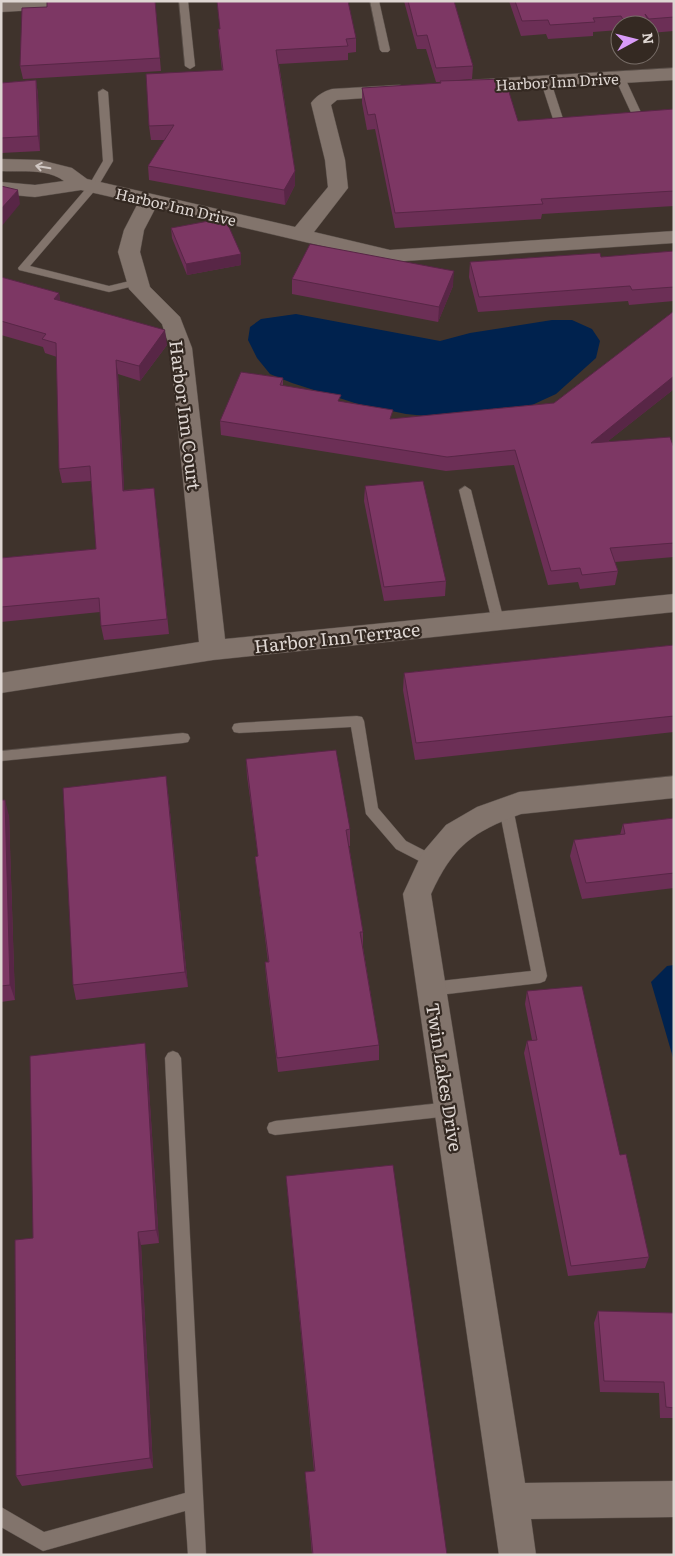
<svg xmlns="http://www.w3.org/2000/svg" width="675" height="1556" font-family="Literata,serif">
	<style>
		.water { fill: #00224e }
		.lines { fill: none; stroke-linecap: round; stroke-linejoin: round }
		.service-casing { stroke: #594f49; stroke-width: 1 }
		.minor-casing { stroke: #594f49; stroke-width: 1 }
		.service { fill: #82746c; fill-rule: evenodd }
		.minor { fill: #82746c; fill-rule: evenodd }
		.wall { fill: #6c2f56 }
		.shaded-wall { fill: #582646 }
		.building { fill: #7d3764; stroke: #582646 }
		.oneway { stroke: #d0c7c3 }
		.labels { text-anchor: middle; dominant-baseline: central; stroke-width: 4.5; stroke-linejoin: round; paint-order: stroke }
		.far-street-label { font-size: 15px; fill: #ded6d2; stroke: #342922 }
		.street-label { font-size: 18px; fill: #ded6d2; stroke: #342922 }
	</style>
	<rect width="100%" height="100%" fill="#3f332c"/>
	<g class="water">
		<polygon points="296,314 440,341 470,333 552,320 572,320 592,329 600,341 596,358 556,394 532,405 446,418 406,414 358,404 292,383 270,374 257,358 248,340 250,327 261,319"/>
		<polygon points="674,965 674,1061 651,982 667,966"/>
	</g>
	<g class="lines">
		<g class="service-casing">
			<g id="service">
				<polygon points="179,1 188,1 195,66 190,69 185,66"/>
				<polygon points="370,1 379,1 390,50 388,52 382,52 380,50"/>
				<polygon points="620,75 625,78 644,119 642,121 639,122 634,119 615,78"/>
				<polygon points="546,79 551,82 565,125 563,127 560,128 555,125 541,82"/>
				<polygon points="103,89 108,92 113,161 97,188 30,266 109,286 138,279 143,282 142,284 109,292 19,270 18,268 89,185 103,161 98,92"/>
				<polygon points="465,486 471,490 504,621 503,624 493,624 492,621 459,490"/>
				<polygon points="357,716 362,717 364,721 378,808 406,841 437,857 439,861 437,865 432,867 427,865 396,849 366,814 351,727 239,733 234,732 232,728 234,724 239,723"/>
				<polygon points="183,733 188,734 190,738 188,742 183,743 1,761 1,751"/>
				<polygon points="506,802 511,804 513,808 547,976 545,981 540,983 431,996 426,994 423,989 426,984 431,982 531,971 499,808 501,804"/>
				<polygon points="173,1051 178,1053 181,1058 206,1555 188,1555 185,1511 43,1551 1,1527 1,1507 44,1532 185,1493 165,1058 168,1053"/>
				<polygon points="450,1102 456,1104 458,1109 456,1114 450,1116 275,1135 269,1133 267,1128 269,1123 275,1121"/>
			</g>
		</g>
		<g class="minor-casing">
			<g id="minor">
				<polygon points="116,1 113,5 107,6 1,12 1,2"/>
				<polygon points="674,68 674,80 471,92 464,90 462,86 464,82 471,80"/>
				<path d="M400,85l7,2 3,4 -3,4 -70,5 -6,5 14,55 3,28 -34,44 76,18 284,-19v12l-284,19 -234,-55 -12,23 -4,22 10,35 30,30 12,31 33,291 449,-45v18l-461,48 -212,33v-20l198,-31 -29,-294 -8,-24 -33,-35 -11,-37 6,-22 14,-27 -57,-13 -46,7 -34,-3v-12l34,3 29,-4c-17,-13 -43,-9 -63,-10v-12l39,1 32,8 15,11 208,48 33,-40 -3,-27 -14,-57c5,-7 13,-12 21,-14z"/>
				<path d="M674,776v22l-153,16c-49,18 -68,32 -90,80l94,589 149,-2v36l-143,2 5,36h-37l-96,-661 19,-41 24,-28 31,-18 42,-15z"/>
			</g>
		</g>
		<use href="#service" class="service"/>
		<use href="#minor" class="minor"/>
	</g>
	<g class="wall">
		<polygon points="155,1 161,71 23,79 20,66"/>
		<polygon points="217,1 356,38 356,52 348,53 348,60 279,64 295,171 295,185 285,205 149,180 148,166 165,140 151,140 149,126 222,70 219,43 218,29 220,29"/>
		<polygon points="404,1 454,1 473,66 472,79 447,81 518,121 674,109 674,206 542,214 541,219 395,228 375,129 367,130 362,103 362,88 440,83 440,82 436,82 426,49 417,49"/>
		<polygon points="509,1 674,1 674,31 650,33 650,25 620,25 620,32 619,30 593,32 593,36 548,39 546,34 521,36"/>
		<polygon points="36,80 38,95 40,151 1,153 1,83"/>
		<polygon points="171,228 241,254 241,265 187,275 172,238"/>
		<polygon points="674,251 674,301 629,305 628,301 478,312 469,277 470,262 601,257"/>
		<polygon points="1,277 59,293 60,301 167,345 140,381 118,374 124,490 154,488 169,634 104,640 101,626 100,612 1,622 1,558 96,549 91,481 62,483 59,469 57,357 45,353 43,347 1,335"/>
		<polygon points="292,279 453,286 438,322 292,294"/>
		<polygon points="674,311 674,389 608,441 674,448 674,557 615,562 618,571 615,585 580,589 578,582 548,585 514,465 446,471 221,435 220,421 283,378 283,386 341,402 392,419 554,403"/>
		<polygon points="365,486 446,581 445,596 384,601 364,501"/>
		<polygon points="674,645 674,732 415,760 403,690 404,673"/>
		<polygon points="246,759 350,829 350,846 349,846 363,932 363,947 379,1045 379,1060 278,1072 266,977 265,962 268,962 257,873 255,857 258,856 247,776"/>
		<polygon points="168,793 188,987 76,1000 73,985"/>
		<polygon points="1,800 9,816 15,1000 1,1002"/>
		<polygon points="674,818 674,888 582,899 570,856 574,840 620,835 623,824"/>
		<polygon points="527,991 620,1155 649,1257 645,1268 568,1276 524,1053 527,1041 532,1040 525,1004"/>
		<polygon points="147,1058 159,1243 141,1245 153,1468 22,1486 16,1476 33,1238"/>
		<polygon points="286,1176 447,1555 312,1555 305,1472 314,1471"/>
		<polygon points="598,1311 674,1313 674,1418 660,1418 659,1393 600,1392 594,1323"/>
	</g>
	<g class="shaded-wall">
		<polygon points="36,80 38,95 40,151 38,136"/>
		<polygon points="295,171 295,185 285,205 284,190"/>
		<polygon points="18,190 20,204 1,227 1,209"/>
		<polygon points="241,254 241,265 187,275 186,264"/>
		<polygon points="454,271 453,286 438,322 439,307"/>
		<polygon points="59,293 61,308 54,299"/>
		<polygon points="165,330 167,345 140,381 139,366"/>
		<polygon points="116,360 118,374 125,505 123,491"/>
		<polygon points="674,376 674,389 588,457 591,443"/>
		<polygon points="166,776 168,793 188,987 185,972"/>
		<polygon points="5,800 9,816 15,1000 10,985"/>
		<polygon points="145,1043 147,1058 159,1243 156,1230"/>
		<polygon points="138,1232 141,1245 153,1468 150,1458"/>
	</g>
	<g class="building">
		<polygon points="47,1 155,1 160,58 20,66 22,8 47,7"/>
		<polygon points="217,1 348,1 356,38 346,39 348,46 276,50 295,171 284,190 148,166 174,125 149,126 146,74 223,70 218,29 220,29"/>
		<polygon points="408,1 454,1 473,66 436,68 427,35 417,36"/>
		<polygon points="515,1 674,1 674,17 649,19 645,14 651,26 650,26 650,25 626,25 621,16 593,18 595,22 550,25 548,20 522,21"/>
		<polygon points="505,79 518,121 674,109 674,191 541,199 543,204 395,213 375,114 368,115 362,88 441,83 440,81"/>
		<polygon points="36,80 38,136 1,138 1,83"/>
		<polygon points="1,186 18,190 1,209"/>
		<polygon points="225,218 241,254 186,264 171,228"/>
		<polygon points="310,244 454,271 439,307 292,279"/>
		<polygon points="674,251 674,287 632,290 630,286 479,297 470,262 600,253 601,257"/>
		<polygon points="1,277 59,293 54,299 165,330 139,366 116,360 123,491 154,488 167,619 101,626 99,598 1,607 1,558 96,549 90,466 59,469 56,343 42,339 46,334 1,321"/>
		<polygon points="674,311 674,376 591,443 670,437 674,448 674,543 610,548 618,571 582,575 580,568 551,571 515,450 447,457 220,421 241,372 283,378 280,385 341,395 338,401 393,410 390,419 554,403"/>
		<polygon points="423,481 446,581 384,587 365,486"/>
		<polygon points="674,645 674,716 416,743 404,673"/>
		<polygon points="336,750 350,829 346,830 363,932 360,932 379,1045 277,1058 265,962 269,962 255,857 258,856 246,759"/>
		<polygon points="166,776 185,972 73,985 63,788"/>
		<polygon points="1,800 5,800 10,985 1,986"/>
		<polygon points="674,818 674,873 586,883 574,840 625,834 623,824"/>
		<polygon points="582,986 620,1155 626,1154 649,1257 571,1266 527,1041 537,1040 527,991"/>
		<polygon points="145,1043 156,1230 138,1232 150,1458 16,1476 15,1240 33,1238 30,1056"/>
		<polygon points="393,1165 447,1555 313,1555 305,1472 315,1471 286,1176"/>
		<polygon points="598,1311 674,1313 674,1408 666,1407 664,1382 604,1381"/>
	</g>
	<defs><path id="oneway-shaft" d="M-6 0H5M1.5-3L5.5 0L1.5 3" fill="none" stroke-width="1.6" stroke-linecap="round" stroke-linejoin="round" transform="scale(1.25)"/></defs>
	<use class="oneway" href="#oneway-shaft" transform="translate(43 167) rotate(-170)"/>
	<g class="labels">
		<g class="far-street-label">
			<text transform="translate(557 81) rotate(-3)">Harbor Inn Drive</text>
			<text transform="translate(176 206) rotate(13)">Harbor Inn Drive</text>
		</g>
		<g class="street-label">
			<text transform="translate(186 415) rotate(83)">Harbor Inn Court</text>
			<text transform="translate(337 637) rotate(-6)">Harbor Inn Terrace</text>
			<text transform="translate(445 1077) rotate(81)">Twin Lakes Drive</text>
		</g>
	</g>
	<rect width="675" height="1556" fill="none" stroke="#ded6d2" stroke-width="5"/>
	<g transform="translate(635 40) rotate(83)"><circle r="24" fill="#342922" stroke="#786e68"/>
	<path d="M0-4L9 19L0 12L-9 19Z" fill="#d89bf8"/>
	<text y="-8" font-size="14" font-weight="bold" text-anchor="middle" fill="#ded6d2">N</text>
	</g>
</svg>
